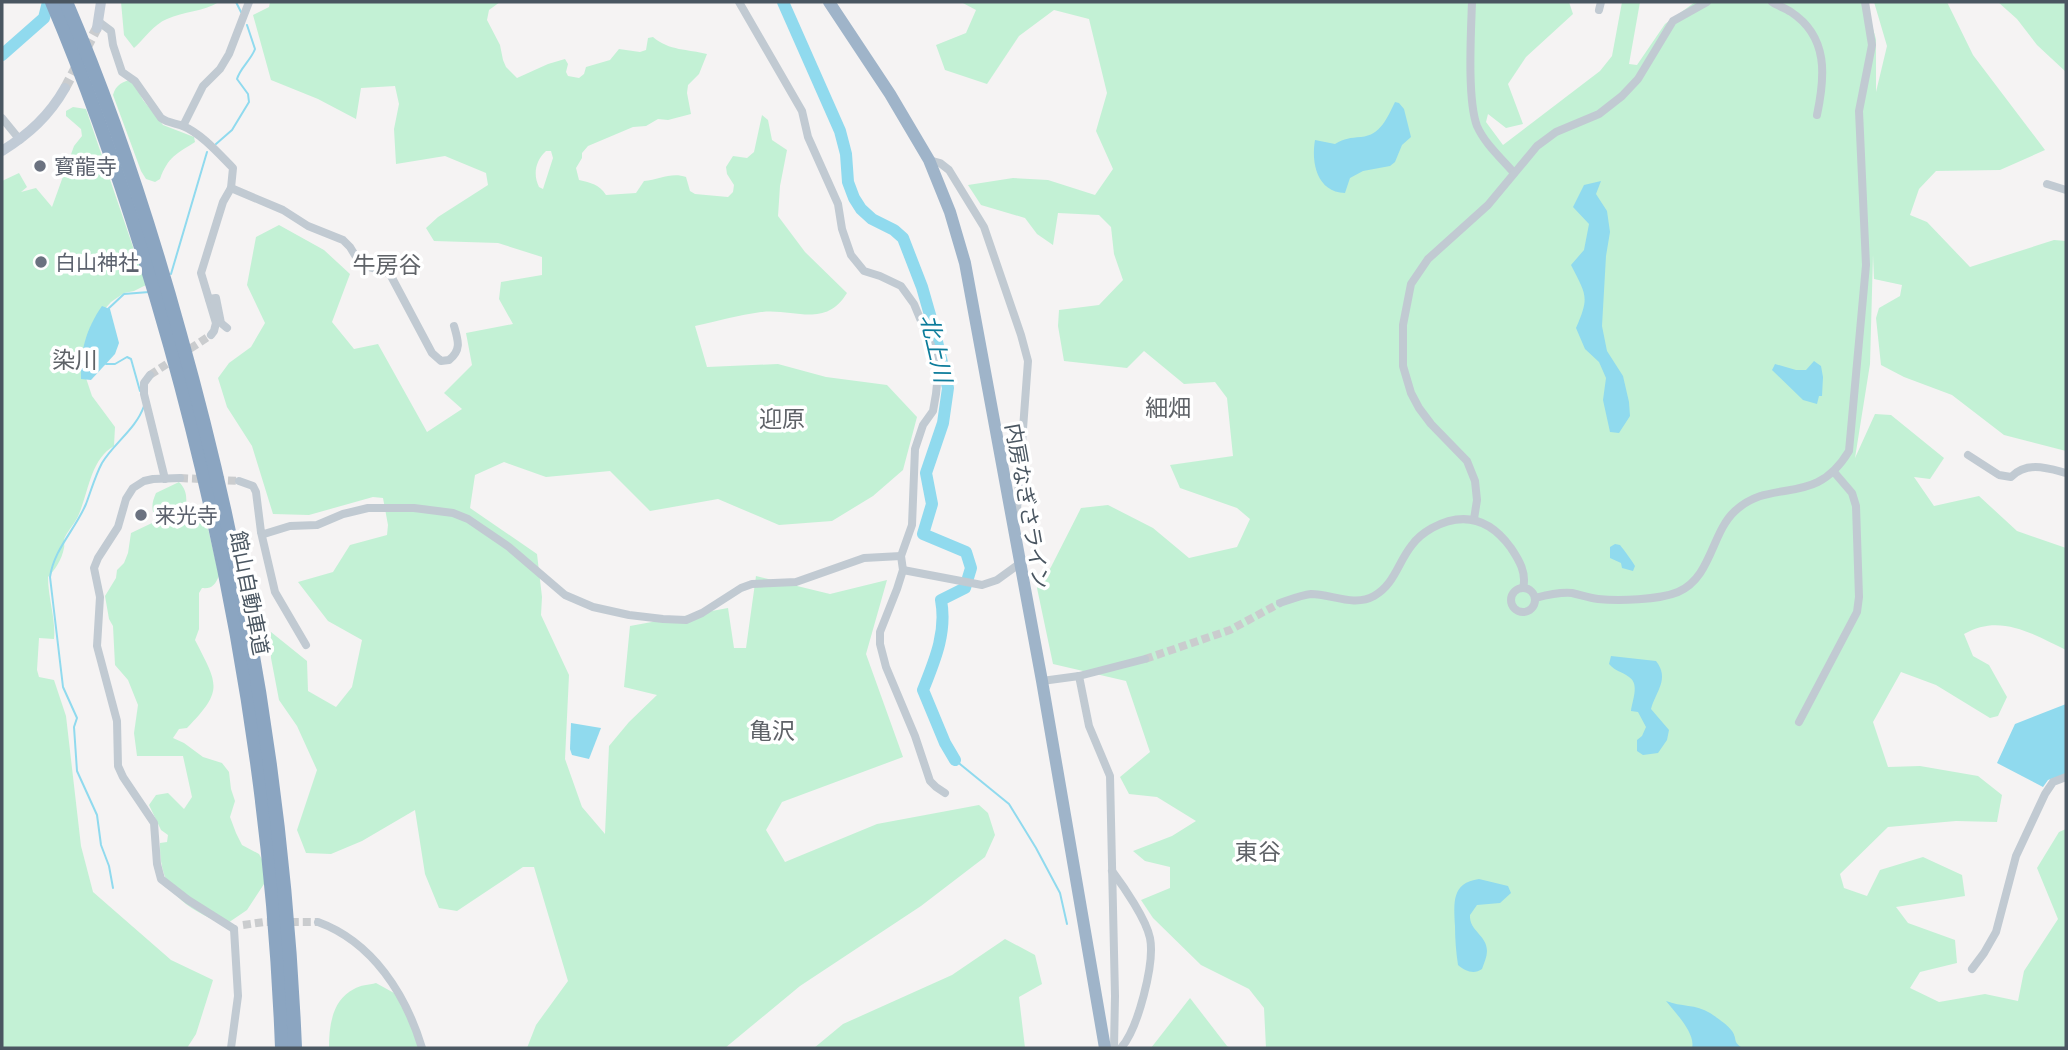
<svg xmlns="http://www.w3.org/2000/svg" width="2068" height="1050" font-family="'Noto Sans','Noto Sans JP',sans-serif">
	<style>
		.green { fill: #c3f1d5; fill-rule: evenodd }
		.water { fill: #90daee }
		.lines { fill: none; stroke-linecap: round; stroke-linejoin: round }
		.stream { stroke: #90daee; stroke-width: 2 }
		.river { stroke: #90daee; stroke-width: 12 }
		.minor-tunnel { stroke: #caccce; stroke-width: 8; stroke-dasharray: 8 4; stroke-linecap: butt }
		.secondary-tunnel { stroke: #caccce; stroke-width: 10; stroke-dasharray: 10 5; stroke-linecap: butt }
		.minor { stroke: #c1cad2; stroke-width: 8 }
		.secondary { stroke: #c1cbd6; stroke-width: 10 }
		.trunk { stroke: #9fb4c9; stroke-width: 12 }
		.motorway { stroke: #8ba5c1; stroke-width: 14 }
		.worship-dot { fill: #6b7280; stroke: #fff; stroke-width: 2.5 }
		.labels { text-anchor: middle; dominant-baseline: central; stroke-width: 7; stroke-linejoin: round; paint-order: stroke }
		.worship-label { font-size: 21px; fill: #5b616d; stroke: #fff; text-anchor: start }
		.street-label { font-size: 21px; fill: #4a5661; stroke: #fff }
		.neighbourhood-label { font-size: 23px; fill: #5f6368; stroke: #fff }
		.water-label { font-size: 23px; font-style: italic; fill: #0c7c9b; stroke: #fff }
	</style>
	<rect width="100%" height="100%" fill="#f5f3f3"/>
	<g class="green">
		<path d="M121,2h98c-16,10 -35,9 -52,17 -13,5 -23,20 -33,29l-10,-13z"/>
		<path d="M270,2h230l-11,8 -2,10 13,25 3,15 3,7 11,11 31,-14 17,-5 3,5 -2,8 2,4 11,2 5,-4 2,-7 24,-7 9,-11 21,3 6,-2 2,-12 5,-1c16,14 35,12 54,17l-8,20 -11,11 -1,8 4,21 -23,6 -10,-1 -12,7 -13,1 -45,19 -6,7v5l-6,10 3,12c12,3 20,4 27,15l30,-2 8,-12c15,-1 27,-9 42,-4l4,14 5,3 33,3 5,-5 1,-7 -7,-11 -1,-7 7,-11 14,2 7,-6 8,-37 6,5 4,20 15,10 -7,36 -2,30 27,36 42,41c-22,36 -53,15 -86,19 -22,3 -44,9 -66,14l12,41 71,-3 48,13 61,8 30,32 -14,53 -30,26 -41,25 -53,4 -61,-26 -68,12 -40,-40 -64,6 -42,-15 -29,13 -5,33 67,46 5,43 -1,18 28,60 -4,84 17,48 23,27 4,-88 20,-24 28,-27 -33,-8 6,-61 98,-18 6,40h12l10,-72 74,18 57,-14 -21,74 37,103 -121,45 -16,28 19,32 92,-38 102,-19 9,8 7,22 -10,22 -64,49 -121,80 -75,62h-198l9,-23 32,-44 -34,-114h-11l-66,44 -18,-3 -14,-34 -10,-64 -53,31 -31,13 -25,-1 -9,-23 20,-60 -20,-44 -18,-26 -8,-42v-26l36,29 1,30 28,16 16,-20 10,-47 -34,-19 -30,-39 35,-10 17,-27 37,-10 1,-10 -5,-27 -10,-1 -64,18 -36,-1 -21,-68 -25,-39 -9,-29 11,-15 22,-16 14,-24 -18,-38 9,-48 23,-12 45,25 26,24 -18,48 22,27 24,-5 49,88 35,-23 -18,-16 28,-28 -6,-32 47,-9 -14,-25 2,-17 41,-7v-18l-44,-14 -64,-2 -8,-13 12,-11 50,-32 -2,-12 -41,-17 -49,8 -2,-35 5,-25 -4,-18 -34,2 -5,31 -38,-20 -47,-19 -18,-65 16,-8zM546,151h5l2,7 -10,31 -4,-2c-6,-12 -4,-26 7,-36z"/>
		<path d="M961,2h608l4,12 -47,43 -18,27 15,40 -17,4 -18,-14 -2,8 17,23 97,-74 12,-15 10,-54h18l-11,62 8,1 28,-41 30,-22h170l11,37v53l11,-46 -13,-44h73l26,53 72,95 -45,20 -64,1 -17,18 -9,26 17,7 43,45 84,-27 12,1v210l-62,-16 -52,-40 -48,-18 -23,-12 -5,-47 3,-10 21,-12 2,-11 -28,-6 -1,-24 -3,109 -15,94 20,-44 16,1 53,43 -14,21 -16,-2 20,29 45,-10 38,35 49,17v102c-33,-16 -66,-37 -102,-16l9,22 16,9 18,32 -9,19 -8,2 -54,-33 -35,-13 -28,50 15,45 32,-1 58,10 24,19 -5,27 -41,-1 -68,6 -48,47 4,14 23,8 13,-26 43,-13 39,18 3,21 -69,11 12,16 47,17 2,23 -37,9 -10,16 29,14 46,-8 33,7 6,-30 34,-52 -21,-51 22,-36 7,-3v219h-800l-2,-40 -15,-19 -48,-24 -48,-47 -12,-18 29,-12v-21l-25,-6 -12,-10 39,-15 24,-15 -39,-24 -28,-3 -9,-17 30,-25 -24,-71 -73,-17 -16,-76 14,-21 30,-59 27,-3 45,23 36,30 48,-11 13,-28 -13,-11 -57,-20 -10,-23 63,-9 -6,-58 -12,-16 -31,2 -40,-33 -17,17 -63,-7 -6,-35 1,-16 40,-5 24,-25 -9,-26 -3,-27 -12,-12 -41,-2 -5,32 -16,-11 -12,-16 -44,-13 -13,-20 45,-7 35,2 47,15 18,-26 -17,-38 11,-38 -18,-74 -35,-9 -35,26 -32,48 -42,-14 -9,-25 30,-12 10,-23z"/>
		<polygon points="1998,2 2066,2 2066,72 2037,45 2017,19"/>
		<path d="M132,79l11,21 20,25 31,12 1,5c-19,12 -27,15 -35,37l-5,3 -9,-3 -5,-8 -28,-76c3,-11 10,-13 19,-16z"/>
		<path d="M73,107l13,2 60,176 -12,6 -10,2 -13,9 -10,11 -16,62 7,21 23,31 -1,19c-23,13 -25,44 -35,68 -3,8 -10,15 -14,23 -2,4 0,7 -1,11 -2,11 -9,22 -16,29 0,21 8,42 6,62l-15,-1 -2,32 2,7 15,3 12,36 15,130 12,46 78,68 42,20 -17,54 -9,14h-185v-867l17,-8 8,14 -6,5 15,-4 16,19 22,-61 8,-10 -1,-7 -15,-13v-5z"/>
		<path d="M179,482c7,7 8,14 7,24l-12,4c6,13 15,16 27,11l6,3 12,52c-4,9 -7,13 -17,12l-3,5v36l-4,11c23,45 29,50 -8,88l-8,1 -6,9 11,5 19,14 19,6 7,9 2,17 4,12 -5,16 6,16 6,12 17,9 5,9v21l-17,26 -22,15c-42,-18 -66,-34 -65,-82l7,-1 1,-7 -7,-5 -12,-25 7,-10 12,-2 16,16 8,-12 -9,-41h-46l-3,-23 4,-28 -10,-25 -13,-15 -2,-39 -4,-7 -4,-23 11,-18 1,-8 7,-7 4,-10 3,-20 21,-10 3,-5c-4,-10 -3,-16 1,-25z"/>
		<polygon points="1005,939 1035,955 1042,984 1019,997 1025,1048 814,1048 843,1024 952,975"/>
		<path d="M376,983l27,15 20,50h-94c0,-22 3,-48 25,-59 6,-4 15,-4 22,-6z"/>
		<polygon points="1190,998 1227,1046 1230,1048 1151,1048"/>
	</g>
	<g class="water">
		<path d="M1395,102l4,1 5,6 7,28 -9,8 -7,17 -5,4 -27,5 -13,7 -5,15c-28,-1 -34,-30 -30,-53l20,4c10,-6 15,-6 26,-7 20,-2 26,-19 34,-35z"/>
		<path d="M1601,181l-5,13 11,17 3,21 -4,24 -4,70 5,25 16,25 6,26 1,14 -11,17 -9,-1 -7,-32 3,-22 -7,-16 -14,-13 -9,-21c14,-32 10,-33 -5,-63l13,-15 5,-26 -16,-17 11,-22z"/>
		<path d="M102,306l8,3 9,34 -4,11 -24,26 -10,-1c-1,-28 5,-50 21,-73z"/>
		<polygon points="1814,361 1821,366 1823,377 1822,396 1819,396 1817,404 1803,400 1772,370 1775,364 1796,370 1806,370"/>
		<path d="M1615,544l5,1c4,5 13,17 15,21l-2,5 -11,-3 -1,-5 -11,-5v-11z"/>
		<path d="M1611,656l45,5c14,18 0,30 -5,48l18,21 -2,10 -9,13 -15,2 -6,-4v-11l5,-4 4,-9 -8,-15 -7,-1c1,-10 9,-27 -2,-34 -8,-6 -13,-5 -20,-13z"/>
		<polygon points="2066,704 2066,774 2048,780 2043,787 1997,763 2015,724"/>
		<polygon points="571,723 601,728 589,759 572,755 570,749"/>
		<path d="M1479,879l29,7 3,7 -11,10 -23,2 -7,10c-1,16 17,20 17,36 0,6 -3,12 -5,18 -8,6 -17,2 -24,-4 -2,-13 -3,-26 -3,-39 -1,-23 -4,-43 24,-47z"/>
		<path d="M1666,1001c15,6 30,3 44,12 6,4 18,12 22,18 6,9 0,11 11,17h-51c4,-14 -17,-36 -26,-47z"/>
	</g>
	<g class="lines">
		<g class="stream">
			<polyline points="236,2 241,12"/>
			<path d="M216,144l16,-14 17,-28 -1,-8 -11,-15c3,-11 14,-19 18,-30l-8,-24"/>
			<polyline points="171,274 207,152"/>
			<polyline points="108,309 124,294 149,292"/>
			<polyline points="106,364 115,364 127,357 131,359 140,391"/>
			<polyline points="955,760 1009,804 1036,848 1060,893 1067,924"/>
			<path d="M113,888l-4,-22 -8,-21 -4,-30 -20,-44 -3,-44 3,-9 -14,-31 -13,-110c4,-28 25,-47 36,-73 5,-13 9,-28 16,-41 12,-20 34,-34 42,-57"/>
		</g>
		<g class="river">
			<path d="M783,2l57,129 6,23 2,28 6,16 7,11 11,10 22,11 9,8 19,49 12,42 14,59 -5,35 -17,50 6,31 -9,30 43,18 5,16 -6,20 -24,12c6,32 -6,60 -18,90l22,53 10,17"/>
			<polyline points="2,55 44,18 48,2"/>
		</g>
		<g class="minor-tunnel">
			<polyline points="150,375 211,335"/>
			<polyline points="180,478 239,481"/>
			<polyline points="1145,659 1230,630 1280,603"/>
			<polyline points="243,925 264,922 318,922"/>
		</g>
		<polyline class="secondary-tunnel" points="65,88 97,28"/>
		<g class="minor">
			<polyline points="739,2 802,111 808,137 838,204 842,229 851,255 864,271 880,276 901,286 914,304 931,345 938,374 936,394 933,411 923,425 915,449 912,525 901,556 903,570 897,589 880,632 880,644 886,667 915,736 930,781 936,787 945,793"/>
			<path d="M1472,2c-1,30 -5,97 5,124 8,18 24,32 37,47"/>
			<path d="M1772,2c6,4 13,6 19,10 38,25 34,65 26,103"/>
			<polyline points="1599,10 1601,2"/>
			<path d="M99,22l12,9 2,14 9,27 13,9 26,37c7,5 14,5 22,8 19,8 36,28 50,42l-2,20 -8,14 -22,71 15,50 -2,8 -3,4"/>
			<polyline points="2,118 20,140"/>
			<polyline points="183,126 203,86 220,69 229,54 249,2"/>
			<polyline points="929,160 940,163 949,170 984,227 1021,335 1028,361 1017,510 1013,518"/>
			<polyline points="2047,184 2066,190"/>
			<path d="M231,188l52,22 25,16 35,14 7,7 11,18 24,6 6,5 41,77 9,8 8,-1c13,-10 9,-20 5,-34"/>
			<polyline points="209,299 216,298 221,323 227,328"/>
			<polyline points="150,375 144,383 144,394 165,479"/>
			<path d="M1968,455l31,20 12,2c16,-16 36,-9 55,-4"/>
			<polyline points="180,478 153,479 144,481 133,488 126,499 118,527 98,558 94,568 100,597 97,646 117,721 118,766 123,777 154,823 157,864 161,879 188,900 234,929"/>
			<polyline points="239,481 253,486 256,492 261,532 264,534 290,526 317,525 343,514 368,508 414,508 453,513 468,519 509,547 565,595 593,607 629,615 663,619 686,620 702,613 741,588 752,584 796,582 864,558 901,556"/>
			<polyline points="1474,519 1477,500 1475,481 1467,461 1431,424 1419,408 1411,393 1403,366 1403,325 1411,284 1428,259 1488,205 1537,146 1556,132 1599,114 1622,96 1638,79 1673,21 1707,2"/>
			<polyline points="261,532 275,592 306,645"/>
			<polyline points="903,570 982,585 997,580 1019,564"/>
			<circle cx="1523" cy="600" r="12"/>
			<path d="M1535,598c12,-3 24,-6 37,-5 9,2 17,5 26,6 20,2 61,1 80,-7 34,-15 33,-59 57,-81 38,-35 79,-2 114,-60l17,-186 -7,-154 13,-66 -7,-43"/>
			<path d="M1280,603c9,-3 21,-8 31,-9 20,0 43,13 63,2 21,-12 24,-34 38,-51 5,-7 13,-13 20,-17 32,-17 58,-9 79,20 8,12 16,25 12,40"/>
			<polyline points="1079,676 1089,726 1110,776 1115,996 1114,1048"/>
			<polyline points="1042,681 1079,676 1145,659"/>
			<polyline points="1799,722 1857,612 1859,597 1856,506 1852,493 1834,472"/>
			<path d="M1112,871c12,16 34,48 38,67 5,25 -12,91 -29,110"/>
			<path d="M318,922c55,20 88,73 104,126"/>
			<polyline points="1972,969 1984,953 1996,932 2016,856 2045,794 2053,782 2066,777"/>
			<polyline points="231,1048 238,996 234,929"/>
		</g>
		<g class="secondary">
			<polyline points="97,28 101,2"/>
			<path d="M2,151c27,-17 47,-35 63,-63"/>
		</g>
		<polyline class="trunk" points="829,2 890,94 929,160 950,212 965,263 1042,681 1105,1048"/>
		<g class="motorway">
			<path d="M52,2c47,111 85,226 118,343 64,229 103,465 112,703"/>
			<path d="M66,2c46,107 83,220 114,332 66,234 105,472 115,714"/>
		</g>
	</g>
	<g class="worship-dot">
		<circle cx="40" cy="166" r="7"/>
		<circle cx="41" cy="262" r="7"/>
		<circle cx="141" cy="515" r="7"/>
	</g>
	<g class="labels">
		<g class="worship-label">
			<text x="54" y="166">寳龍寺</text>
			<text x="55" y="262">白山神社</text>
			<text x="155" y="515">来光寺</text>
		</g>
		<g class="street-label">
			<text transform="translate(1028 506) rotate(80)">内房なぎさライン</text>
			<text transform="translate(250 593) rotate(79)">館山自動車道</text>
		</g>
		<g class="neighbourhood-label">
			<text x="387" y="264">牛房谷</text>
			<text x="75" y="359">染川</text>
			<text x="1168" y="407">細畑</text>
			<text x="782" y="418">迎原</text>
			<text x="772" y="730">亀沢</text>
			<text x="1258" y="851">東谷</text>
		</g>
		<g class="water-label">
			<text transform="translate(937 348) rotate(77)">北上川</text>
		</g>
	</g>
	<rect width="2068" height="1050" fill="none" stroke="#4a5661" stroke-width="7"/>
</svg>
